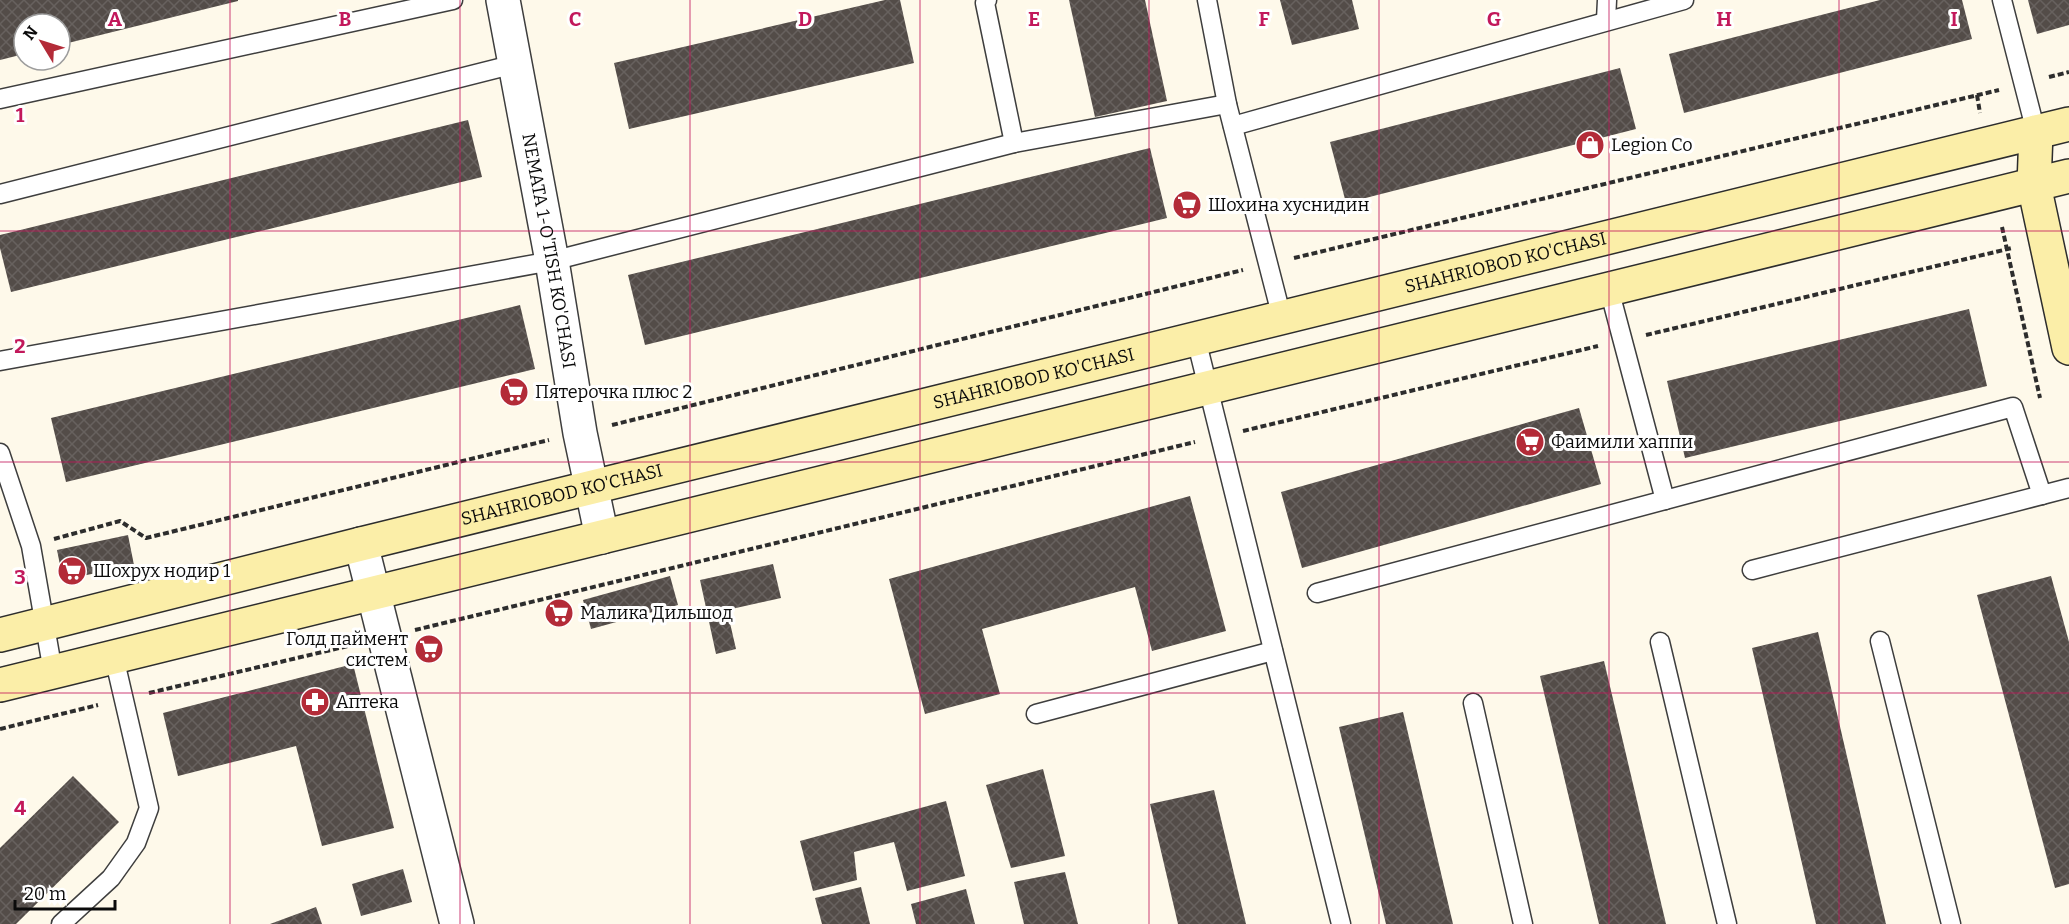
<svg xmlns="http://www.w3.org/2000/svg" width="2069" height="924" font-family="Bitter,serif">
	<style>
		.building { fill: url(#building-cross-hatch) }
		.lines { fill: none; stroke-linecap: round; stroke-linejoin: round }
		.lane-casing { stroke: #3e3e3e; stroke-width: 21 }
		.street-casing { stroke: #3e3e3e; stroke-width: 36 }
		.secondary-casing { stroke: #2d2d2d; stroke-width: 36 }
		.path { stroke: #2d2d2d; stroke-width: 4; stroke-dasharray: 6 3; stroke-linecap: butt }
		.lane { stroke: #fff; stroke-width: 18 }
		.street { stroke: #fff; stroke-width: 33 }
		.secondary { stroke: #fbeea8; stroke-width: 33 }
		.grid { fill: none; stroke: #c2185b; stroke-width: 1.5; stroke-opacity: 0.55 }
		.labels { text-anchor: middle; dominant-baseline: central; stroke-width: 6; stroke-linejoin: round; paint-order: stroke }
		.poi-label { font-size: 18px; fill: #0b0b0b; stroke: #fff; text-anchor: start }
		.street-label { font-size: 18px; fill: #0b0b0b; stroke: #fff }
		.grid-label { font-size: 20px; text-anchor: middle; font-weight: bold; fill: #c2185b; stroke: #fff; stroke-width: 6; stroke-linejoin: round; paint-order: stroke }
	</style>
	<defs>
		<pattern id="building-cross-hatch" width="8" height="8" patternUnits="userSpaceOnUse" patternTransform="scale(1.5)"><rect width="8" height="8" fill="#534c48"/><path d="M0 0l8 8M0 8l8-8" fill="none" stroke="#67615e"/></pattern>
	</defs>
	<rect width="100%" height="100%" fill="#fef9ea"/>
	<g class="building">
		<polygon points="0,0 238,0 238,1 60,45 60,24 24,24 24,54 0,60"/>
		<polygon points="885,0 900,0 914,63 629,129 614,63"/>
		<polygon points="1069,0 1145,0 1167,101 1095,117"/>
		<polygon points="1280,0 1352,0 1359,29 1292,45"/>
		<polygon points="1880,0 1962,0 1972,39 1684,113 1669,54"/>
		<polygon points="2028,0 2069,0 2069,25 2037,34"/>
		<polygon points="1620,68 1636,129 1346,203 1330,142"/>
		<polygon points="468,120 482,177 11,292 0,248 0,235"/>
		<polygon points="1150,148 1167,218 645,345 628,275"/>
		<polygon points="520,305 535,369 66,482 51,418"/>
		<polygon points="1969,309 1987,386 1685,458 1667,381"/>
		<polygon points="1579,408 1601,484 1302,568 1281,492"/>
		<polygon points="1190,496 1226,631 1152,651 1135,587 982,629 1000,694 925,714 889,579"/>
		<polygon points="128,535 134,565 63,580 57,550"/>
		<polygon points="773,564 781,598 727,610 736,649 716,654 700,580"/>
		<polygon points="670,576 678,605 591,629 583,600"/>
		<polygon points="2051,576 2069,642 2069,884 2055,888 1977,595"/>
		<polygon points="1818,632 1886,924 1816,924 1752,648"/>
		<polygon points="1604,661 1666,924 1599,924 1540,676"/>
		<polygon points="353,664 394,828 322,846 296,746 178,776 163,713"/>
		<polygon points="1403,712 1453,924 1386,924 1339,727"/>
		<polygon points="1043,769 1065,856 1011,868 986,785"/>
		<polygon points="73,776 119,822 16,924 0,924 0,848"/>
		<polygon points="1214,790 1246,924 1178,924 1150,804"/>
		<polygon points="946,801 965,876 907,891 894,842 854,852 857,880 813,891 800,841"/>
		<polygon points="403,869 412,902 361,916 352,884"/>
		<polygon points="1065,872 1078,924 1024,924 1014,882"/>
		<polygon points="861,887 870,924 822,924 815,898"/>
		<polygon points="966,889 975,924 916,924 911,904"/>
		<polygon points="316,907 322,924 270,924"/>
	</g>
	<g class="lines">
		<g class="lane-casing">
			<g id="lane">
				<polyline points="987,0 985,3 1014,143"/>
				<polyline points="1207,0 1227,104 1282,318"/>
				<polyline points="2002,0 2036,132"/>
				<polyline points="1606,20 1607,0"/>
				<polyline points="0,99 453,0"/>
				<polyline points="1233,126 1684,0"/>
				<polyline points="0,194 515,64"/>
				<polyline points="1609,289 1665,500"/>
				<polyline points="1196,339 1341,924"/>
				<polyline points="0,361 552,261 1014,143 1227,104"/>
				<polyline points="0,453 31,546 53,672"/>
				<polyline points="1752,570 2069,488"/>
				<polyline points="1317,593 2013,407 2042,495"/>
				<polyline points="1880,641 1951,924"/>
				<polyline points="1660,642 1727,924"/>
				<polyline points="1473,703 1523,924"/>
				<polyline points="1036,714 1273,651"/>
				<polyline points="61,924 111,878 136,843 149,808 114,657"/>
			</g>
		</g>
		<g class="street-casing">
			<g id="street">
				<path id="s1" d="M503,0l49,261 28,172 22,104"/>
				<polyline points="361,544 457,924"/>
			</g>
		</g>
		<g class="secondary-casing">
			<g id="secondary">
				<polyline points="2036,132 2034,185 2069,348"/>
				<path id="s2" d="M0,635l361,-91 1708,-420"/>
				<polyline points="0,685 2069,176"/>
			</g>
		</g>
		<g class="path">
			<polyline points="2049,77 2069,72"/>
			<polyline points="1977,95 1980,113"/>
			<polyline points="2002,227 2040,398"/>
			<polyline points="1294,258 1999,90"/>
			<polyline points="1646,335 2012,248"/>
			<polyline points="612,425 1243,270"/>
			<polyline points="1243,431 1598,346"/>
			<polyline points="54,539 120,521 146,538 549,440"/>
			<polyline points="415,630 1195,442"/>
			<polyline points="149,693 352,645"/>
			<polyline points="0,729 98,705"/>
		</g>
		<use href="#lane" class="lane"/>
		<use href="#street" class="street"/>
		<use href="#secondary" class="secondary"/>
	</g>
	<path class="grid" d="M230,0v924M460,0v924M690,0v924M920,0v924M1149,0v924M1379,0v924M1609,0v924M1839,0v924M0,231h2069M0,462h2069M0,693h2069"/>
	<defs>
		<g id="shop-disc" transform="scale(1.5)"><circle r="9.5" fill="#b32b38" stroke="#fff"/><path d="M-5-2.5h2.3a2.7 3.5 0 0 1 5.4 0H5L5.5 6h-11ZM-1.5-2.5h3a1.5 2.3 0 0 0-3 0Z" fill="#fff"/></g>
		<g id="supermarket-disc" transform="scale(1.5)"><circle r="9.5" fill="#b32b38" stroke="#fff"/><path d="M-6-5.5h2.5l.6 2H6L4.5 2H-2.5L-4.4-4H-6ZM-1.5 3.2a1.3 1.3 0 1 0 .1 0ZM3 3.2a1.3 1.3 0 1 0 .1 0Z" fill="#fff"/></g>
		<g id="pharmacy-disc" transform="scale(1.5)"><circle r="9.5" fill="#b32b38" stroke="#fff"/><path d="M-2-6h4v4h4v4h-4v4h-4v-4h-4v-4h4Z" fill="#fff"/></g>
	</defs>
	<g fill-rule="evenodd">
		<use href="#shop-disc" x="1590" y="145"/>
		<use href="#supermarket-disc" x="1187" y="205"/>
		<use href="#supermarket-disc" x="514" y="392"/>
		<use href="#supermarket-disc" x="1530" y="442"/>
		<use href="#supermarket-disc" x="72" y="571"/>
		<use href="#supermarket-disc" x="559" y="613"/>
		<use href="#supermarket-disc" x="429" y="649"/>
		<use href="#pharmacy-disc" x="315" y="702"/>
	</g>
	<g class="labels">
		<g class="poi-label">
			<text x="1611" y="145">Legion Co</text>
			<text x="1208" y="205">Шохина хуснидин</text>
			<text x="535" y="392">Пятерочка плюс 2</text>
			<text x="1551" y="442">Фаимили хаппи</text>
			<text x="93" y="571">Шохрух нодир 1</text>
			<text x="580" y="613">Малика Дильшод</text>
			<text x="408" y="639" text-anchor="end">Голд паймент<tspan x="408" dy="21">систем</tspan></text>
			<text x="336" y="702">Аптека</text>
		</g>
		<g class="street-label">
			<text stroke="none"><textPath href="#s1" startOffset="255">NEMATA 1-O'TISH KO'CHASI</textPath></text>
			<text stroke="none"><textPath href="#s2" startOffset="1551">SHAHRIOBOD KO'CHASI</textPath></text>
			<text stroke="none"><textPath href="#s2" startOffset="1065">SHAHRIOBOD KO'CHASI</textPath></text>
			<text stroke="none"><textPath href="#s2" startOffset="579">SHAHRIOBOD KO'CHASI</textPath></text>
		</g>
	</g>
	<g class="grid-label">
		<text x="115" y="26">A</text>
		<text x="345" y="26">B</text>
		<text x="575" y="26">C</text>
		<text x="805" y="26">D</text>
		<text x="1034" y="26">E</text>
		<text x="1264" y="26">F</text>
		<text x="1494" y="26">G</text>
		<text x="1724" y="26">H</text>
		<text x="1954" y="26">I</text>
		<text x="20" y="122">1</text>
		<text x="20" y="353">2</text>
		<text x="20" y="584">3</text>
		<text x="20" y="815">4</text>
	</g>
	<g transform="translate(42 42) rotate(308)"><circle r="28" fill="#ffffff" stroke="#9d9d9d" stroke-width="1.5"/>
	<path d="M0-4.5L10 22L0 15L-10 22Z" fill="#b32b38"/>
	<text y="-9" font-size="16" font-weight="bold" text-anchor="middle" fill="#0b0b0b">N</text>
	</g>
	<path d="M15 900v9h100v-9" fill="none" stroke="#0b0b0b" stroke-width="3"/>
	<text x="24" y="900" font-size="18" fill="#0b0b0b" stroke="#ffffff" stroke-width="4.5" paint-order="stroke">20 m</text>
</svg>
